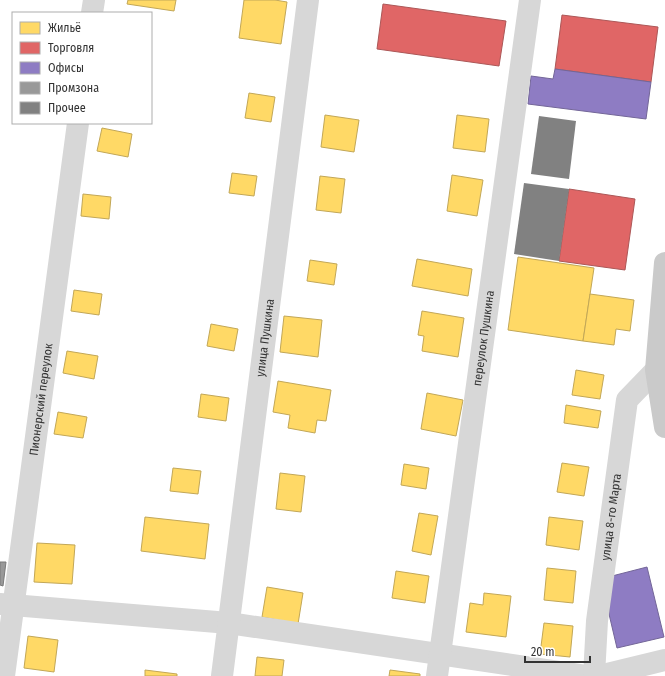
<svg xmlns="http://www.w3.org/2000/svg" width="665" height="676" font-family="'Fira Sans Condensed',sans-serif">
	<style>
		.homes { fill: #ffd966; stroke: #c2a757 }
		.shops { fill: #e06666; stroke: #ac5757 }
		.offices { fill: #8e7cc3; stroke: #736698 }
		.industry { fill: #999; stroke: #7a7a7a }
		.building { fill: #818181 }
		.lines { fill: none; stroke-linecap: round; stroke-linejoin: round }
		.minor { stroke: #d7d7d7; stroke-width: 22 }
		.major { stroke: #cacaca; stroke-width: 22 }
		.labels { text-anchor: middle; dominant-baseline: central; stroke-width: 4; stroke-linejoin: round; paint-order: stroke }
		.street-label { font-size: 12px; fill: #333; stroke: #fff }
	</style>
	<rect width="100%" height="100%" fill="#fff"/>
	<g class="homes">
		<polygon points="128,0 176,0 174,11 127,4"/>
		<polygon points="244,0 275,0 287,2 281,44 239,38"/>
		<polygon points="249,93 275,97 271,122 245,118"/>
		<polygon points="325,115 359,120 354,152 321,147"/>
		<polygon points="457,115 489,119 485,152 453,148"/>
		<polygon points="102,128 132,134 128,157 97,151"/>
		<polygon points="232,173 257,176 254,196 229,193"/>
		<polygon points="452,175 483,180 477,216 447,211"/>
		<polygon points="320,176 345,179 341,213 316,210"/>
		<polygon points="83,194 111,197 109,219 81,216"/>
		<polygon points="518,257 594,268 583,341 508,330"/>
		<polygon points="417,259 472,269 468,296 412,286"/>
		<polygon points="310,260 337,264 334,285 307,281"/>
		<polygon points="74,290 102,294 99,315 71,311"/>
		<polygon points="590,294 634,300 630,331 616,329 614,345 583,341"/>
		<polygon points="422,311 464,318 458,357 422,351 424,336 418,335"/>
		<polygon points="284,316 322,320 318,357 280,352"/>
		<polygon points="211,324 238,329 234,351 207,346"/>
		<polygon points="67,351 98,356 94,379 63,373"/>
		<polygon points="576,370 604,375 600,399 572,395"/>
		<polygon points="278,381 331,390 326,421 317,420 315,433 288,428 290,415 273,412"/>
		<polygon points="427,393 463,400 456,436 421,429"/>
		<polygon points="201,394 229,398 226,421 198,417"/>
		<polygon points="566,405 601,411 598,428 564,423"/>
		<polygon points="58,412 87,417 83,438 54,434"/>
		<polygon points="562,463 589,467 584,496 557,492"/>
		<polygon points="404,464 429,468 426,489 401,485"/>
		<polygon points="173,468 201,471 198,494 170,491"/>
		<polygon points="280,473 305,476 301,512 276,509"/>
		<polygon points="419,513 438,516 431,555 412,551"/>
		<polygon points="145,517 209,524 205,559 141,551"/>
		<polygon points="549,517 583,521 579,550 546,545"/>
		<polygon points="37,543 75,545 72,584 34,582"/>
		<polygon points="547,568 576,571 573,603 544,600"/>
		<polygon points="396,571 429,576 425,603 392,598"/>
		<polygon points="267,587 303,593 298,624 262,617"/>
		<polygon points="484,593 511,596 506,637 466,632 470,603 483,605"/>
		<polygon points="544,623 573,626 570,657 540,654"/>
		<polygon points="28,636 58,640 54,672 24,668"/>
		<polygon points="257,657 284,660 282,676 255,676"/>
		<polygon points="145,670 177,674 177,676 145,676"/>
		<polygon points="390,670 420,674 420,676 389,676"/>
	</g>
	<g class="shops">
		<polygon points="383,4 506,21 499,66 377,49"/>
		<polygon points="562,15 658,27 651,82 555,69"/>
		<polygon points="569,189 635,199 625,270 559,261"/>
	</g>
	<g class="offices">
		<polygon points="555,69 651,82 646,119 528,104 531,76 553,79"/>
		<polygon points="647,567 664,637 617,648 609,614 612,576"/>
	</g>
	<polygon class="industry" points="0,562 6,562 3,586 0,585"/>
	<g class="building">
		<polygon points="539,116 576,121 569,179 531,174"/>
		<polygon points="524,183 569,189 559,261 514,254"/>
	</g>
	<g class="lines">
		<g class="minor">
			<polyline points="92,13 94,0"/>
			<polyline points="0,604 229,623 586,676"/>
			<path id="s1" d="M4,676l74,-553"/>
			<path id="s2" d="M222,676l86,-676"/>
			<path id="s3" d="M437,676l93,-676"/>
			<path id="s4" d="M594,676l3,-55 30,-221 29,-30"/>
			<polyline points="599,676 665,660"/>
		</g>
		<polyline class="major" points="665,263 656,370 665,427"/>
	</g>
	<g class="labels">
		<g class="street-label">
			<text stroke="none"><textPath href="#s2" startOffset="341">улица Пушкина</textPath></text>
			<text stroke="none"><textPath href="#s3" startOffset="341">переулок Пушкина</textPath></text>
			<text stroke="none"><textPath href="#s1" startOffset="279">Пионерский переулок</textPath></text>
			<text stroke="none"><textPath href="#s4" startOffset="160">улица 8-го Марта</textPath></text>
		</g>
	</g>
	<rect x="12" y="12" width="140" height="112" fill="#ffffff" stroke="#adadad"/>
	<rect x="20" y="22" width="20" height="12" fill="#ffd966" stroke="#adadad"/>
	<text x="48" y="32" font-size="12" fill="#333333">Жильё</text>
	<rect x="20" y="42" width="20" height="12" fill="#e06666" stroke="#adadad"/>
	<text x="48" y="52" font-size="12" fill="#333333">Торговля</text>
	<rect x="20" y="62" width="20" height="12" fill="#8e7cc3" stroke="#adadad"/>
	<text x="48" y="72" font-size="12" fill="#333333">Офисы</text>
	<rect x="20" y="82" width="20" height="12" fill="#999999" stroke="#adadad"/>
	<text x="48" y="92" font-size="12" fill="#333333">Промзона</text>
	<rect x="20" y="102" width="20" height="12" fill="#818181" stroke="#adadad"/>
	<text x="48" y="112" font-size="12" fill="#333333">Прочее</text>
	<path d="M525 656v6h65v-6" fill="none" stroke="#333333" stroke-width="2"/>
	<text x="531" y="656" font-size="12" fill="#333333" stroke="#ffffff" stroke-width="3" paint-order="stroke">20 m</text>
</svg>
